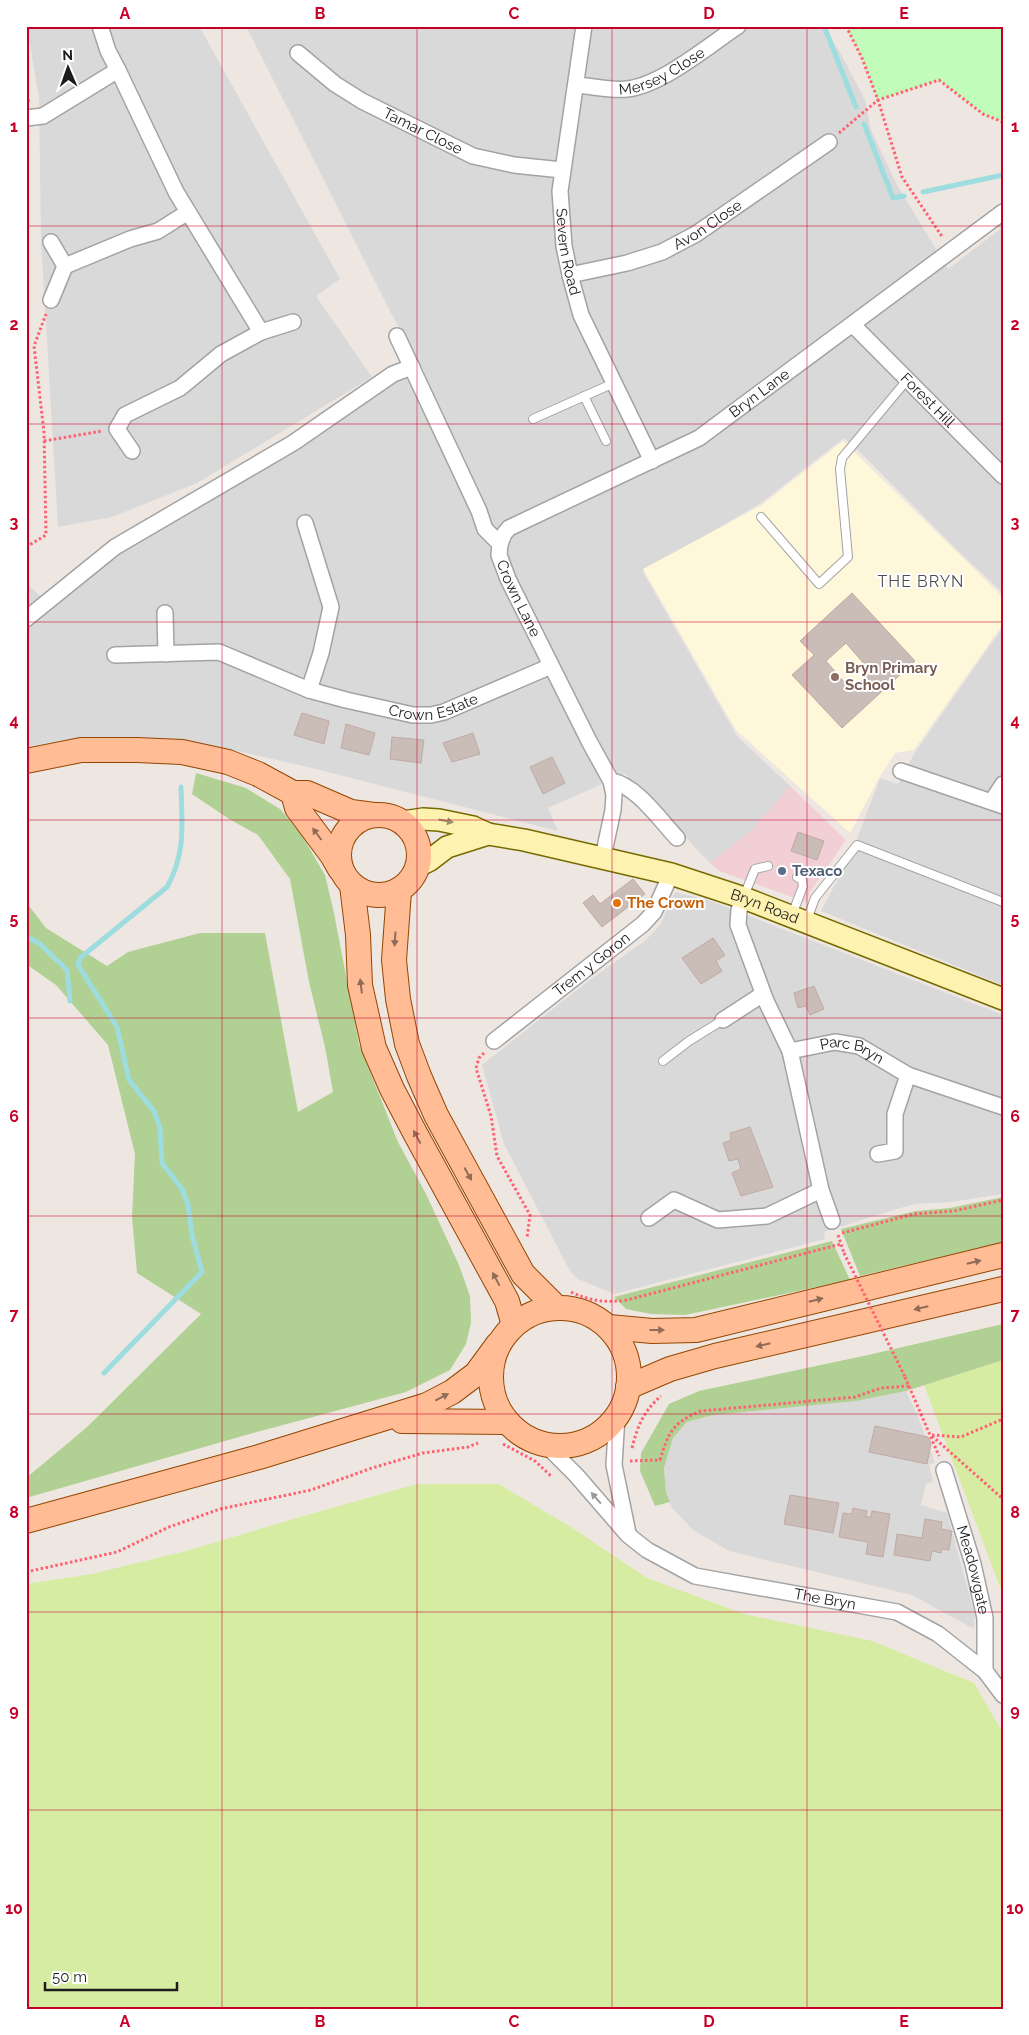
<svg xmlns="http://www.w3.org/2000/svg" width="1029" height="2035" font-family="Raleway,sans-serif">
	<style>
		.residential { fill: #dad9d9 }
		.commercial { fill: #f1cfd4 }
		.education { fill: #fff7d9 }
		.grass { fill: #d6eca3 }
		.forest { fill: #b1d093 }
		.park { fill: #c2fcba }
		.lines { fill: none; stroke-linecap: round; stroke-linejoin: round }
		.stream { stroke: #9edddf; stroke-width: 5 }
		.building { fill: #cabcb7; stroke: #c1aaa3; fill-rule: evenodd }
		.lane-casing { stroke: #a3a3a3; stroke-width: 10 }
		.street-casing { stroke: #a3a3a3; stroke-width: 18 }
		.secondary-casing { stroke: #766b00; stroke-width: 24 }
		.primary-casing { stroke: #944600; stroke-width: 26 }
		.path { stroke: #ff6171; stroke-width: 3; stroke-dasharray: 2.5 2.5; stroke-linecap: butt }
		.lane { stroke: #fff; stroke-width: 8 }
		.street { stroke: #fff; stroke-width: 15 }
		.secondary { stroke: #fdf2b0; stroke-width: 21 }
		.primary { stroke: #ffbc95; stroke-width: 24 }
		.path-bridge { stroke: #ff6171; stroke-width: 3; stroke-dasharray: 2.5 2.5; stroke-linecap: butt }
		.oneway { fill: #98926d }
		.oneway2 { fill: #8e6c58 }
		.oneway3 { fill: #999 }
		.grid { fill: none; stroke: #c80028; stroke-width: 1; stroke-opacity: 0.55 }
		.education-dot { fill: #8d6e63; stroke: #fff; stroke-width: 2 }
		.service-dot { fill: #5c6f8a; stroke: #fff; stroke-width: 2 }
		.food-dot { fill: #e8710a; stroke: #fff; stroke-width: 2 }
		.labels { text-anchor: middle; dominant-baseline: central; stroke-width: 4; stroke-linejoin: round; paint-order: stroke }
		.street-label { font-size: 15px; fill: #1c1c1c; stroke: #fff }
		.education-label { font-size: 15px; font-weight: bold; fill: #785e54; stroke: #fff; text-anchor: start }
		.service-label { font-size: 15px; font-weight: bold; fill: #4e5e75; stroke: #fff; text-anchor: start }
		.food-label { font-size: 15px; font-weight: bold; fill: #c56008; stroke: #fff; text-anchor: start }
		.neighbourhood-label { font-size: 16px; letter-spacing: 1px; fill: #4f4f4f; stroke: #fff }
		.neatline { fill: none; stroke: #c80028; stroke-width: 2 }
		.grid-label { font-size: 16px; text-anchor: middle; font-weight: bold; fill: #c80028 }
	</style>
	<rect width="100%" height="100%" fill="#eee7e1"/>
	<g class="residential">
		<polygon points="27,26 199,26 340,279 316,296 372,377 197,483 112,517 58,527 41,240 39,99"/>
		<polygon points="246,26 823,26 841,54 865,100 871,130 897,185 948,269 1003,227 1003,593 955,548 866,458 844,438 761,503 643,572 737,736 790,786 753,829 710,863 625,774 548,808 558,831 320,770 216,746 168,739 112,737 63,740 26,747 26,583 51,606 108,559 186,511 312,439 421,366 391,313"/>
		<polygon points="1003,627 1003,985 821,911 851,855 880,778 898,784 914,754"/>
		<polygon points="675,892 708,900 1003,1015 1003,1194 950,1202 915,1204 893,1210 824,1232 825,1239 614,1294 578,1279 570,1271 504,1144 482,1065 587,982 646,940 660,925"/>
		<polygon points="906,1391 918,1416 935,1463 929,1464 933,1482 926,1484 921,1505 947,1513 975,1615 974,1629 912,1595 729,1551 694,1531 672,1508 666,1492 664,1468 673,1438 687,1422 713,1415 856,1401"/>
	</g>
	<polygon class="commercial" points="790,786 846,840 810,892 806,902 719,871 710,863 753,829"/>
	<polygon class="education" points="843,441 1003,597 1003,624 914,750 895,753 879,778 850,833 736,730 643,569 762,505"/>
	<g class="grass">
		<polygon points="1003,1360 1003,1595 924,1385"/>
		<polygon points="417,1484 499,1484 574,1529 647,1578 744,1614 872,1641 974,1683 1003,1733 1003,2009 26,2009 26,1584 92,1574 186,1551 307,1515"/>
	</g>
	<g class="forest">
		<polygon points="196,773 246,788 280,809 301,834 325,875 334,913 359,1044 398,1142 426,1194 459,1265 470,1296 471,1323 466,1344 450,1370 406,1392 246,1435 26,1498 26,1478 86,1428 201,1314 137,1273 132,1217 135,1154 108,1045 56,985 26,964 26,902 46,928 107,966 128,952 200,933 265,933 298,1112 333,1092 325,1047 309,982 290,879 258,835 229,819 192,794"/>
		<polygon points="1003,1197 1003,1242 860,1276 841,1229 916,1211 950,1208"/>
		<polygon points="832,1241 850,1280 685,1315 651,1314 626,1309 614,1297"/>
		<polygon points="1003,1324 1003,1360 906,1391 856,1401 713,1415 687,1422 673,1438 664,1468 666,1492 670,1502 655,1506 640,1471 641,1453 669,1404 699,1391 868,1355"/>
	</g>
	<polygon class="park" points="846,26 1003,26 1003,122 983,114 939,80 878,100 862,58"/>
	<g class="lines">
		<g class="stream">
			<polyline points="824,26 856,107"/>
			<polyline points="864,124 893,198 904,196"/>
			<polyline points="923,192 1003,175"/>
			<polyline points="26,936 40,944 67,970 70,1001"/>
			<path d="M104,1373l98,-101 -10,-37 -4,-31 -6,-15 -20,-26 -2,-35 -6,-17 -25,-31 -12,-53 -39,-62 2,-7 87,-71c19,-34 15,-62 14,-100"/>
		</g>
	</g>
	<g class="building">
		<path d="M852,593l63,68 -73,67 -50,-53 22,-20 -14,-14zM846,643l25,29 -20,18 -25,-29z"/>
		<polygon points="302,713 329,721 324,744 294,735"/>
		<polygon points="346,724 375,733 369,755 341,748"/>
		<polygon points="473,733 480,754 452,762 443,743"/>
		<polygon points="392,737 424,740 421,763 390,759"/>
		<polygon points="552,757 565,783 543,794 530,767"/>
		<polygon points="798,832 824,841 817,860 791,851"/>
		<polygon points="633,879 645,894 602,927 583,903 593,895 600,904"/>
		<polygon points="713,938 725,955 716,961 722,971 701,984 682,958"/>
		<polygon points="814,986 824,1009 810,1015 806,1006 798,1008 794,993"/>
		<polygon points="750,1127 773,1187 741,1196 732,1173 741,1169 738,1159 729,1161 723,1143 731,1140 730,1133"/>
		<polygon points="875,1426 928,1437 931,1443 927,1464 869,1452"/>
		<polygon points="790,1495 839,1503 833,1533 784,1524"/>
		<polygon points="853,1508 867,1511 866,1517 871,1517 872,1511 890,1514 883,1557 866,1554 868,1542 839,1537 843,1513 852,1514"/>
		<polygon points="925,1519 942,1522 941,1529 952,1531 949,1550 942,1549 941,1553 932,1551 930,1561 894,1555 897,1534 922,1538"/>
	</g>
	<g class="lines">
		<g class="lane-casing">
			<g id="lane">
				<polyline points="584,396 606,441"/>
				<polyline points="533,419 614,383"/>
				<polyline points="761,517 819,584 848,557 840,469 842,458 907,380"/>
				<polyline points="744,896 755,869 768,866"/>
				<polyline points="792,915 803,886 802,880 797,877"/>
				<polyline points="807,920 815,898 857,845 1003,902"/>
				<polyline points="663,1061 689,1041 723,1020"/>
			</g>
		</g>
		<g class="street-casing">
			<g id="street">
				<polyline points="100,26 108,51 118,70"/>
				<path id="s1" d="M584,26l-24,165 4,55 6,29 11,40 71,146"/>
				<path id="s2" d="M298,53l37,31 27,17 111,55 41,9 48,5"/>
				<path id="s3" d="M577,85c15,1 34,6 50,4 35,-4 81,-43 111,-63"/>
				<polyline points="26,118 43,116 118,70 176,192 261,332 293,322"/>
				<polyline points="51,242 65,266"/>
				<path id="s4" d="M570,275l57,-12 35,-11 34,-18 133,-92"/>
				<polyline points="51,300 65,266 130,239 158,231 188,212"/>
				<path id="s5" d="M853,325l150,151"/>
				<path id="s6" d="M397,336l82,175 6,18 15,15 -1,11 9,24 82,164 21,38 3,14 -1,15 -10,47"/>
				<polyline points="132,451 117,429 125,415 180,388 221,354 261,332"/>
				<polyline points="305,523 331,607 321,653 309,690"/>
				<path id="s7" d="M500,544l4,-10 5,-6 190,-90 304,-226"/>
				<polyline points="165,613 166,654"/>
				<polyline points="26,619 115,547 293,443 393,374 412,367"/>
				<path id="s8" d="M115,655l104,-3 90,38 37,10 67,15h18l13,-3 107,-46"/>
				<polyline points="901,771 1003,806"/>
				<path d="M611,781c25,4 49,39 66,57"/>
				<polyline points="992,801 1003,784"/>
				<polyline points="744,898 739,910 738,925 766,1001 790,1051 821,1190 832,1221"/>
				<polyline points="723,1020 763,994"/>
				<path id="s9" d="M494,1041l149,-117 11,-12 17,-38"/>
				<path id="s10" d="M790,1051l45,-9 24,4 49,29 95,32"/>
				<polyline points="878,1154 895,1151 895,1114 908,1075"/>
				<polyline points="649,1218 674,1200 718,1220 767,1216 821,1190"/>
				<polyline points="617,1416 614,1465 628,1533"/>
				<path id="s11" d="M545,1444l31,31 52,60 19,15 48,26 202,36 41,22 47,37 18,24"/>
				<path id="s12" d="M944,1470l29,94 12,54v53"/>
			</g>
		</g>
		<g class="secondary-casing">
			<g id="secondary">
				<path id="s13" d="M403,822l20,-3 16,1 34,7 15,7 36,6 147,34 73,24 259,101"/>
				<polyline points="418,866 430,860 447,847 488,834"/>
			</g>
		</g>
		<g class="primary-casing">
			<g id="primary">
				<polyline points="26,761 81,750 137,750 182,752 228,762 258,774 293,793 307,793 351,812 374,815"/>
				<polyline points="293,793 297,808 332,855 340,869"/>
				<circle cx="379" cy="855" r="40"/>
				<polyline points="352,885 358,935 360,985 374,1048 392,1089 415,1133 507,1301 514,1325"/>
				<polyline points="399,891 394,960 398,999 407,1044 419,1076 436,1115 523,1274 556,1307"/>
				<circle cx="560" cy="1377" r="69"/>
				<polyline points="609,1327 652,1331 696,1330 1003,1255"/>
				<polyline points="628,1387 670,1369 715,1356 1003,1289"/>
				<polyline points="402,1421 507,1422"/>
				<polyline points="26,1521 259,1457 427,1405 452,1392 476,1374 498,1344"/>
			</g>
		</g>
		<g class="path">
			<polyline points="846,26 862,58 878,100 902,177 943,238"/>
			<polyline points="26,95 29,102"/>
			<polyline points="839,133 878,100 939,80 983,114 1003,122"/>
			<polyline points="44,441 102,431"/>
			<polyline points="26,547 46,535 44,432 34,346 46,314"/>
			<polyline points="484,1053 479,1058 476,1068 491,1116 497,1156 530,1215 527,1238"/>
			<polyline points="842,1233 914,1214 954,1211 1003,1200"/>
			<polyline points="838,1235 844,1253"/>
			<path d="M571,1292c19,9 35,11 56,8l214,-56"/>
			<polyline points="905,1377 939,1456"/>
			<polyline points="932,1435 961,1437 1003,1419"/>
			<polyline points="932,1436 1003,1499"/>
			<polyline points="503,1444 535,1461 551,1476"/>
			<path d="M632,1448c6,-23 11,-36 29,-52"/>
			<path d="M630,1461l30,-1c8,-27 13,-38 41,-49l154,-14 26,-9 28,-2"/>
			<polyline points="26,1572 117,1552 169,1527 220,1509 311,1490 372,1468 423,1453 468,1447 478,1443"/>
		</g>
		<use href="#lane" class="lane"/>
		<use href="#street" class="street"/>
		<use href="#secondary" class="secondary"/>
		<use href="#primary" class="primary"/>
		<polyline class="path-bridge" points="844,1253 905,1377"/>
	</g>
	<defs><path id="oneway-solid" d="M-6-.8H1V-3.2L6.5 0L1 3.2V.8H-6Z" transform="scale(1.25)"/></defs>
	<use class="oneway" href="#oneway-solid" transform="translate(446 821) rotate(11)"/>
	<g class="oneway2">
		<use href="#oneway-solid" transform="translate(317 834) rotate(-127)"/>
		<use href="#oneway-solid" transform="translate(395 939) rotate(94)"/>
		<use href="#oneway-solid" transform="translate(361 986) rotate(-97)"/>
		<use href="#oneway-solid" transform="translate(417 1137) rotate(-118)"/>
		<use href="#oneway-solid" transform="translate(468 1174) rotate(61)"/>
		<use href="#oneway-solid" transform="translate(974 1262) rotate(-13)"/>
		<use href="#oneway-solid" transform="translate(496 1279) rotate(-118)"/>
		<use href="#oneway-solid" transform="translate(816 1300) rotate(-14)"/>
		<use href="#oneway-solid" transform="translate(921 1308) rotate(167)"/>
		<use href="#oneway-solid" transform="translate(657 1330)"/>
		<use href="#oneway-solid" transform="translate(763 1345) rotate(167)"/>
		<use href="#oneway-solid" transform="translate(442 1397) rotate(-28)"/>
	</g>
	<use class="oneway3" href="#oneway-solid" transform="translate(596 1498) rotate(-131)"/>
	<path class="grid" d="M222,26v1983M417,26v1983M612,26v1983M807,26v1983M26,226h977M26,424h977M26,622h977M26,820h977M26,1018h977M26,1216h977M26,1414h977M26,1612h977M26,1810h977"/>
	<circle class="education-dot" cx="835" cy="677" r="5"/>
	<circle class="service-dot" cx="782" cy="871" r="5"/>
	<circle class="food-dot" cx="617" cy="903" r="5"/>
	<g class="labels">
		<g class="street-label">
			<text stroke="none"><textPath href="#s3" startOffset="89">Mersey Close</textPath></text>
			<text stroke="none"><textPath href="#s2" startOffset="148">Tamar Close</textPath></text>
			<text stroke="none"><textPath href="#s4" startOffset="148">Avon Close</textPath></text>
			<text stroke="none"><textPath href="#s1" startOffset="228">Severn Road</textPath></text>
			<text stroke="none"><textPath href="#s7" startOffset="304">Bryn Lane</textPath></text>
			<text stroke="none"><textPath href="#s5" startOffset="106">Forest Hill</textPath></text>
			<text stroke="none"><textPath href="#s6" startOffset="292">Crown Lane</textPath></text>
			<text stroke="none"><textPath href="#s8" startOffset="330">Crown Estate</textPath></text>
			<text stroke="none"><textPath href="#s13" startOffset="374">Bryn Road</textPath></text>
			<text stroke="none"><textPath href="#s9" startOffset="124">Trem y Goron</textPath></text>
			<text stroke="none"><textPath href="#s10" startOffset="64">Parc Bryn</textPath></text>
			<text stroke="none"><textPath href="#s12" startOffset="104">Meadowgate</textPath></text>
			<text stroke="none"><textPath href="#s11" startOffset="334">The Bryn</textPath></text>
		</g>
		<g class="education-label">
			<text x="845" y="668">Bryn Primary<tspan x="845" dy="17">School</tspan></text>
		</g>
		<g class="service-label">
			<text x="792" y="871">Texaco</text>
		</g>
		<g class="food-label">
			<text x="627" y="903">The Crown</text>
		</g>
		<g class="neighbourhood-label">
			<text x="921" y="581">THE BRYN</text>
		</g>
	</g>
	<rect width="1029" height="2035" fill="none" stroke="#ffffff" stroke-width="55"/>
	<g transform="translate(68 68) rotate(358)" stroke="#ffffff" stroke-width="4" paint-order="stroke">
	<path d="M0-4L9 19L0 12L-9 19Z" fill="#1c1c1c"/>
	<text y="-8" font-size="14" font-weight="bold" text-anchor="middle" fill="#1c1c1c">N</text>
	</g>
	<path d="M45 1982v8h132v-8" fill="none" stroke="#1c1c1c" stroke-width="2.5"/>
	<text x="52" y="1982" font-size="15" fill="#1c1c1c" stroke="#ffffff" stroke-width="4" paint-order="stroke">50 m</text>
	<rect x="28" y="28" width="974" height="1980" class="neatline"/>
	<g class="grid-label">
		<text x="125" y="19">A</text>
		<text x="320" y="19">B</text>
		<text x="514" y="19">C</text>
		<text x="709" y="19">D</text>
		<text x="904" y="19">E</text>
		<text x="14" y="132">1</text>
		<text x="1015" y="132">1</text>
		<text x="14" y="330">2</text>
		<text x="1015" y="330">2</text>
		<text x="14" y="528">3</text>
		<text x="1015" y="528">3</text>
		<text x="14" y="726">4</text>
		<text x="1015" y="726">4</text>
		<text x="14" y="924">5</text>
		<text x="1015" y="924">5</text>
		<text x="14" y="1122">6</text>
		<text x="1015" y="1122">6</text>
		<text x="14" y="1320">7</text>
		<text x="1015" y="1320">7</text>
		<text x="14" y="1518">8</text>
		<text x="1015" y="1518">8</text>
		<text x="14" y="1716">9</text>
		<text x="1015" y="1716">9</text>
		<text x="14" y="1914">10</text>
		<text x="1015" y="1914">10</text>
		<text x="125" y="2027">A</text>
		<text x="320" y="2027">B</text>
		<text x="514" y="2027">C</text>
		<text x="709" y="2027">D</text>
		<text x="904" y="2027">E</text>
	</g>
</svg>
